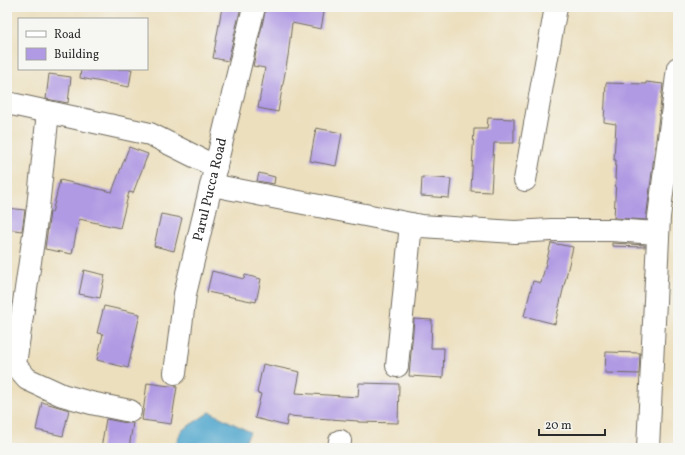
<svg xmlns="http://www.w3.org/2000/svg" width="685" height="455" font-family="Vollkorn,serif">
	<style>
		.water { fill: #52a8ce; stroke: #3e6a7c }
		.building { fill: #b09ae3 }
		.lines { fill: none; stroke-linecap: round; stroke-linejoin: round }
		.minor-casing { stroke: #6f6a5e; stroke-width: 24 }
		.minor { stroke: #fff; stroke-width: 22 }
		.labels { text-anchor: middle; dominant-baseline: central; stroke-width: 3.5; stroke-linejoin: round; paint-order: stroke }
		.street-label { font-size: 14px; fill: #2b2b2b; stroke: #f6f6f2 }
	</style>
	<rect width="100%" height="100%" fill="#f6f6f2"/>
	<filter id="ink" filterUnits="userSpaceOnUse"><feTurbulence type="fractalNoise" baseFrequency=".025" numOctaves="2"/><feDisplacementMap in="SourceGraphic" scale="8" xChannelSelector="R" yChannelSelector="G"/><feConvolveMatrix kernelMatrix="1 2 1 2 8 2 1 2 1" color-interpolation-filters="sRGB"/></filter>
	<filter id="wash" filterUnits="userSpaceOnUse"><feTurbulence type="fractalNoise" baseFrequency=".012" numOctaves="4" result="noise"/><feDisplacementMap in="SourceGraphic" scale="16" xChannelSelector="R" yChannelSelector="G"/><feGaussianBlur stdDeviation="0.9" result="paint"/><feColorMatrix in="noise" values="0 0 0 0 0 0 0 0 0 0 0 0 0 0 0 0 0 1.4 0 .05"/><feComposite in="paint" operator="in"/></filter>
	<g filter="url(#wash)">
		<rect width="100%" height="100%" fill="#ecdfbe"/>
		<polygon class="water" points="210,412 250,432 242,448 175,448 181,431"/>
		<g id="blocks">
			<g class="building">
				<polygon points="222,7 241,7 228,61 213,58"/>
				<polygon points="266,7 325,7 321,29 292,23 288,56 278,112 258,108 265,68 253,66"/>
				<polygon points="81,69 132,69 129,87 80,78"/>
				<polygon points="49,74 71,77 68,103 46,99"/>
				<polygon points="646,82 663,84 646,220 614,218 616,179 615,179 616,160 614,160 616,124 604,122 606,83 646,84"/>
				<polygon points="488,118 514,119 514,143 494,143 491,192 471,191 474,129 487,129"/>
				<polygon points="316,128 342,133 336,166 310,161"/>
				<polygon points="129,147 148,154 133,193 129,192 120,228 79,219 72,254 45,249 50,212 52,213 60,180 112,192"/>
				<polygon points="259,173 275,177 274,184 257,181"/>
				<polygon points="422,177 451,179 449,198 421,196"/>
				<polygon points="7,208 25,210 22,231 7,229"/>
				<polygon points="161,214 182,218 174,251 154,246"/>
				<polygon points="551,243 573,247 555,324 524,316 533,281 541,283"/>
				<polygon points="612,243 645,245 645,247 612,246"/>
				<polygon points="84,270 105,275 100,298 79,294"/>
				<polygon points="212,271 244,279 245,275 261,279 256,302 207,292"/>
				<polygon points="104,306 140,314 128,368 97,360 103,334 97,333"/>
				<polygon points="414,319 432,320 431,348 444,348 443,378 409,376"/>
				<polygon points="606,352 640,353 639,374 605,373"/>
				<polygon points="263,364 300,372 296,393 358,397 359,383 399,384 398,423 358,422 358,421 288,416 286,426 255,418 261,394 257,393"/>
				<polygon points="147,383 177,387 171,424 142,420"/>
				<polygon points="42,402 69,410 63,436 36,430"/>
				<polygon points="106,419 127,423 133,423 129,448 101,448"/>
			</g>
		</g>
	</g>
	<g filter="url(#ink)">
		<use href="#blocks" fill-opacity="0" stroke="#6f6a5e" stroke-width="1"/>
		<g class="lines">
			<g class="minor-casing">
				<g id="minor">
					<polyline points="7,103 150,134 216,167"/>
					<polyline points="525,180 556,7"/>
					<polyline points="212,185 421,226 515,232 551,230 611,230 658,233"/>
					<polyline points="7,356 27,379 62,395 91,403 130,411"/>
					<polyline points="15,364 38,207 48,112"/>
					<polyline points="397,366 411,224"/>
					<path id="s1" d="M175,373l10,-79 69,-287"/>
					<polyline points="339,448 340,441"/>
					<polyline points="648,448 659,217 678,68"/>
				</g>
			</g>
			<use href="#minor" class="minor"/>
		</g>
	</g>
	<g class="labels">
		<g class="street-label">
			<text stroke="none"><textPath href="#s1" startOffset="187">Parul Pucca Road</textPath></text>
		</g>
	</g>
	<rect width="685" height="455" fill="none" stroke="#f6f6f2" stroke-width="24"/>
	<rect x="18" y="18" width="130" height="52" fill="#f6f6f2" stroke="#a5a5a2"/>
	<rect x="26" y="31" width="20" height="6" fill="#ffffff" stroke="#a5a5a2"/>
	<text x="54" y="38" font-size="12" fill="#2b2b2b">Road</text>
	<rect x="26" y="48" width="20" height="12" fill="#b09ae3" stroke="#a5a5a2"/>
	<text x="54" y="58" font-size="12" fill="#2b2b2b">Building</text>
	<path d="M539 429v6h66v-6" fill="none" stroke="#2b2b2b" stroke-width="2"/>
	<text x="545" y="429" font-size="12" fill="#2b2b2b" stroke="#f6f6f2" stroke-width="3" paint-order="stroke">20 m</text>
</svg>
